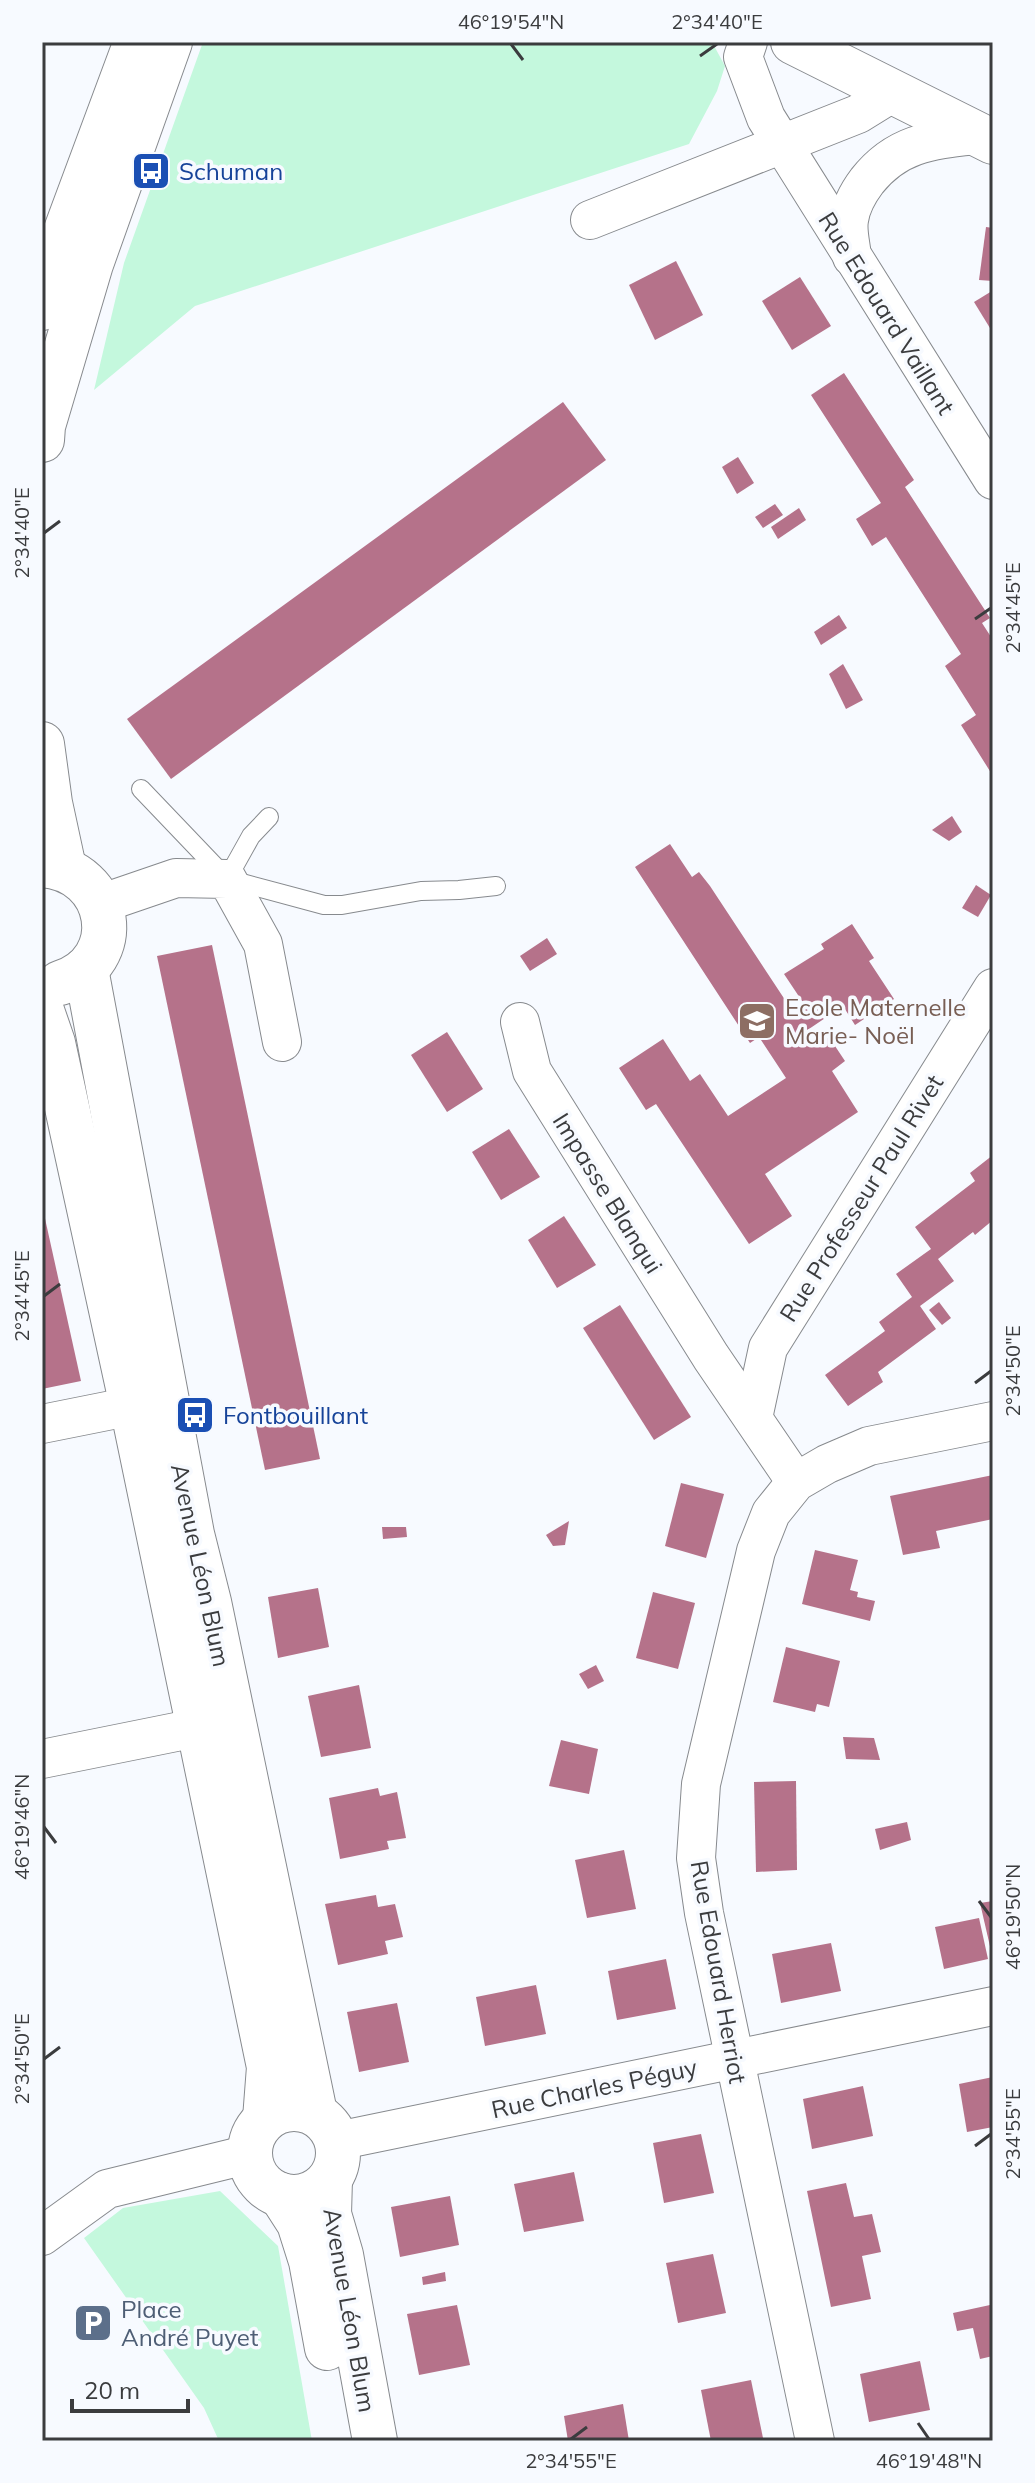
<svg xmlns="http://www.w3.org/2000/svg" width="1035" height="2483" font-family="Mulish,sans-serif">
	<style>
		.green { fill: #c4f8dd }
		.building { fill: #b5728a }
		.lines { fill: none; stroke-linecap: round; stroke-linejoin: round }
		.lane-casing { stroke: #878a8e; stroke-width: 20 }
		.street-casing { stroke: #878a8e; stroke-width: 40 }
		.secondary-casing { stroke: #878a8e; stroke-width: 46 }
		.lane { stroke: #fff; stroke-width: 18 }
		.street { stroke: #fff; stroke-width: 38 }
		.secondary { stroke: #fff; stroke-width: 44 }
		.ticks { fill: none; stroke: #3b3c3e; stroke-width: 3 }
		.labels { text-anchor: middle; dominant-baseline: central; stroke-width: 7; stroke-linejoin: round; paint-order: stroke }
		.transit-label { font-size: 24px; fill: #164399; stroke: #f7faff; text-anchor: start }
		.street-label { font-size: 24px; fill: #3b3c3e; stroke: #f7faff }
		.education-label { font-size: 24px; fill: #785e54; stroke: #f7faff; text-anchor: start }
		.service-label { font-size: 24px; fill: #4e5e75; stroke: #f7faff; text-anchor: start }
		.neatline { fill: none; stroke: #3b3c3e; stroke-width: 3 }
		.ticks-label { font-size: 20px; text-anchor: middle; fill: #3b3c3e }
	</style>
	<rect width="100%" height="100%" fill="#f7faff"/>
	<g class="green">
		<polygon points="203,42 712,42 725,66 717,91 689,144 195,306 94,390 124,263"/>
		<polygon points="220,2191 278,2246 312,2441 219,2441 204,2408 84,2238 123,2208"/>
	</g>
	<g class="building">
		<polygon points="986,227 993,228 993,281 979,280"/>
		<polygon points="676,261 703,315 655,340 629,285"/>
		<polygon points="800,277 831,326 792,350 762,301"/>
		<polygon points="992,291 993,294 993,333 974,302"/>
		<polygon points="844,373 914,480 905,487 990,618 982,623 993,640 993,776 961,725 976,715 945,666 961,654 886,537 872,546 856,519 881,503 811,395"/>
		<polygon points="563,402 606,460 171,779 127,719"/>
		<polygon points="738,457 754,483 737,494 722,467"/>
		<polygon points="775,504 783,515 763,528 755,517"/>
		<polygon points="799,508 806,520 778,539 771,527"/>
		<polygon points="839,615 847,628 821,645 814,632"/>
		<polygon points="843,664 863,700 846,709 829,674"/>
		<polygon points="952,816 962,832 949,841 932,830"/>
		<polygon points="670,844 692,877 699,872 710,886 793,1012 804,1004 784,974 824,949 821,944 852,924 874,958 869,961 894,999 855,1025 843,1006 806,1031 815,1046 829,1037 845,1061 832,1071 858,1112 765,1174 792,1216 749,1244 656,1104 646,1110 619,1068 663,1039 690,1081 700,1074 728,1116 786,1078 759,1037 750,1043 635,867"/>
		<polygon points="976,885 991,895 978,917 962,908"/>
		<polygon points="547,938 557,954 530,971 520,956"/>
		<polygon points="212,945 320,1459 265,1470 157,956"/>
		<polygon points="447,1032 483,1089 447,1112 411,1055"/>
		<polygon points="509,1129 540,1177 501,1200 472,1152"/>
		<polygon points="993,1155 993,1202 990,1204 993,1209 993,1220 975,1235 973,1232 938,1259 954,1281 920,1306 936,1329 878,1372 883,1382 848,1406 825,1375 885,1331 879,1322 912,1297 896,1274 931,1249 915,1227 975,1181 970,1173"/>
		<polygon points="42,1205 81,1381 42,1389"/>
		<polygon points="564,1216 596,1265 557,1288 528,1240"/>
		<polygon points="939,1302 951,1318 942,1325 929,1310"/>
		<polygon points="620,1305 691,1417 654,1440 583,1328"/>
		<polygon points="993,1475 993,1519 936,1531 940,1548 903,1555 890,1496"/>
		<polygon points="681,1483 724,1494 706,1558 665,1546"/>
		<polygon points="569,1521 565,1545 553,1546 546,1535"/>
		<polygon points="382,1527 406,1527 407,1537 383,1539"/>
		<polygon points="815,1550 858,1560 850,1590 858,1592 857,1597 875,1601 870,1621 802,1604"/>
		<polygon points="318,1588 329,1647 278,1658 268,1597"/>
		<polygon points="653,1592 695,1603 678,1669 636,1658"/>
		<polygon points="786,1647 840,1661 829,1707 817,1704 815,1712 773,1702"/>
		<polygon points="596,1665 604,1681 588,1689 579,1674"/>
		<polygon points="359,1685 371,1748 321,1757 308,1696"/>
		<polygon points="843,1737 874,1738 880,1760 846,1759"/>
		<polygon points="561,1740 598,1749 589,1794 549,1786"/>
		<polygon points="796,1781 797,1870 756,1872 754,1782"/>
		<polygon points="378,1788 380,1796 397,1792 406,1838 387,1841 389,1849 340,1859 329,1798"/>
		<polygon points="907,1822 911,1840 880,1850 875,1829"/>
		<polygon points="624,1850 636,1909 587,1918 575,1860"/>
		<polygon points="376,1895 378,1907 395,1904 403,1937 385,1941 388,1954 338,1965 325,1904"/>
		<polygon points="993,1901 993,1955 992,1955 980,1903"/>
		<polygon points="979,1918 988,1959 944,1969 935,1927"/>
		<polygon points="831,1943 841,1991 781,2003 772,1954"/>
		<polygon points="666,1959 676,2009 617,2020 608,1971"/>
		<polygon points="536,1985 546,2034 485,2046 476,1997"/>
		<polygon points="397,2003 409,2062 359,2072 347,2012"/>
		<polygon points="993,2077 993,2127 967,2132 959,2084"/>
		<polygon points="863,2086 873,2136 812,2149 803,2099"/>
		<polygon points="701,2134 714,2193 664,2203 653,2143"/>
		<polygon points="574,2172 584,2221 524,2232 514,2184"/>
		<polygon points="846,2183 854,2217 872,2214 881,2252 862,2256 871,2299 831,2307 807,2191"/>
		<polygon points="450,2196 459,2245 400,2257 391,2207"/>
		<polygon points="713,2254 726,2313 678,2323 666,2263"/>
		<polygon points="445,2272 446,2281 423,2285 422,2277"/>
		<polygon points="457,2305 470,2365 419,2375 407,2314"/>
		<polygon points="990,2305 993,2323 993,2356 980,2359 973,2328 957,2331 953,2313"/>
		<polygon points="920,2361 930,2410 869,2422 860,2374"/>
		<polygon points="751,2380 763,2438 745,2441 711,2441 701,2390"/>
		<polygon points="623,2404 629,2441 568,2441 564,2416"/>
	</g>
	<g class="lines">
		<g class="lane-casing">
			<g id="lane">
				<polyline points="141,789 227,879 324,905 342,905 421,891 459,890 496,886"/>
				<polyline points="227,879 251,836 269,817"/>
			</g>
		</g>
		<g class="street-casing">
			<g id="street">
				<polyline points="748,42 743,57 766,118 993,480"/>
				<polyline points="590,220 858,114 892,93"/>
				<path d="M852,257c-1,-12 -5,-26 -3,-37 2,-15 9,-27 18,-39 30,-38 64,-41 109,-46"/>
				<polyline points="100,904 176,878 227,879 263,944 282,1042"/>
				<polyline points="520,1022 532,1071 711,1357 796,1482"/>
				<polyline points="753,1418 768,1348 993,988"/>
				<polyline points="42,1424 132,1406"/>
				<polyline points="42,1759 181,1731 199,1732"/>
				<polyline points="337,2141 993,2006"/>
				<polyline points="42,2236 107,2189 250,2154"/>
				<polyline points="815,2441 704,1913 696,1858 701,1784 756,1551 771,1513 796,1482 827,1464 869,1446 993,1421"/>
			</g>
		</g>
		<g class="secondary-casing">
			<g id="secondary">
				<polyline points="793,42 993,142"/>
				<polyline points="42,308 62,241 136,42"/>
				<polyline points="42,440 43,426 91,264 170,42"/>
				<polyline points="42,744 50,803 64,868"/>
				<path d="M42,865c72,5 86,97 18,118"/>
				<polyline points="86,969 192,1534 209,1602 315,2113"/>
				<polyline points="42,1011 53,1043 132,1406 269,2067 265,2119"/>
				<circle cx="294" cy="2153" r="44"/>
				<polyline points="330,2179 329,2214 341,2255 375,2441"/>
				<polyline points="281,2195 299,2223 311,2261 327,2348"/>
			</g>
		</g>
		<use href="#lane" class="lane"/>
		<use href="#street" class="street"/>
		<use href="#secondary" class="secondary"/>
	</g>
	<path class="ticks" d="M511,44l12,16M700,56l17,-12M44,533l16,-12M975,619l16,-11M44,1296l16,-12M975,1383l16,-12M44,1827l12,16M979,1901l12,16M44,2059l16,-12M975,2146l16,-12M918,2423l11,16M571,2439l16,-12"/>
	<defs>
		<g id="bus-square" transform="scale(2)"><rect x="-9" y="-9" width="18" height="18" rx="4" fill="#1a4fb4" stroke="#f7faff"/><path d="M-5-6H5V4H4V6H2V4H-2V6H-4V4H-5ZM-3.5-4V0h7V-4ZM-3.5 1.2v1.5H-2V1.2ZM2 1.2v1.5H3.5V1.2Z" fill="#fff"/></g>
		<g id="school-square" transform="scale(2)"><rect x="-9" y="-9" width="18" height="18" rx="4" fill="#8d6e63" stroke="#f7faff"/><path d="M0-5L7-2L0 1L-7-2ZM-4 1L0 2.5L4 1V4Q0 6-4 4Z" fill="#fff"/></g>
		<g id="parking-square" transform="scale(2)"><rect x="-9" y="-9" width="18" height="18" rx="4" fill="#5c6f8a" stroke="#f7faff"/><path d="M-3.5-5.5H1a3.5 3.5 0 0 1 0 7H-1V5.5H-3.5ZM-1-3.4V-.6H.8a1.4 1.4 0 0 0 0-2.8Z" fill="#fff"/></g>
	</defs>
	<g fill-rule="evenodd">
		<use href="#bus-square" x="151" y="171"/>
		<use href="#school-square" x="757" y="1021"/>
		<use href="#bus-square" x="195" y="1415"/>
		<use href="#parking-square" x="93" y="2323"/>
	</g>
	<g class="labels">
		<g class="transit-label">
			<text x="179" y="171">Schuman</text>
			<text x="223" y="1415">Fontbouillant</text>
		</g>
		<g class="street-label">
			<text transform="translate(887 313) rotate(58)">Rue Edouard Vaillant</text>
			<text transform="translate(608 1193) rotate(58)">Impasse Blanqui</text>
			<text transform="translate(861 1198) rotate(-58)">Rue Professeur Paul Rivet</text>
			<text transform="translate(201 1565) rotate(78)">Avenue Léon Blum</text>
			<text transform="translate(719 1972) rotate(80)">Rue Edouard Herriot</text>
			<text transform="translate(594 2088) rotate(-12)">Rue Charles Péguy</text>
			<text transform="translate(350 2310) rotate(80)">Avenue Léon Blum</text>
		</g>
		<g class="education-label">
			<text x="785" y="1007">Ecole Maternelle<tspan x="785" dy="28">Marie- Noël</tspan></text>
		</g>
		<g class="service-label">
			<text x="121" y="2309">Place<tspan x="121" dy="28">André Puyet</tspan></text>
		</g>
	</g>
	<rect width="1035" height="2483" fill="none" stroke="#f7faff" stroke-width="88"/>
	<path d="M72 2399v12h116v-12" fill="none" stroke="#3b3c3e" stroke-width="4"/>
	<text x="84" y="2399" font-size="24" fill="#3b3c3e" stroke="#f7faff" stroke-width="6" paint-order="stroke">20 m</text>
	<rect x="44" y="44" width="947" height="2395" class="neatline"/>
	<g class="ticks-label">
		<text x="511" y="29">46°19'54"N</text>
		<text x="717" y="29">2°34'40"E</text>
		<text transform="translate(22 533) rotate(-90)" y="7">2°34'40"E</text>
		<text transform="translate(1013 608) rotate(-90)" y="7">2°34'45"E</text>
		<text transform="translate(22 1296) rotate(-90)" y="7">2°34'45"E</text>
		<text transform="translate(1013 1371) rotate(-90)" y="7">2°34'50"E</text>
		<text transform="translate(22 1827) rotate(-90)" y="7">46°19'46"N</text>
		<text transform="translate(1013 1917) rotate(-90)" y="7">46°19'50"N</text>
		<text transform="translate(22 2059) rotate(-90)" y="7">2°34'50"E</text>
		<text transform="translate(1013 2134) rotate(-90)" y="7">2°34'55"E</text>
		<text x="571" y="2468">2°34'55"E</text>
		<text x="929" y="2468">46°19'48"N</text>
	</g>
</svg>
